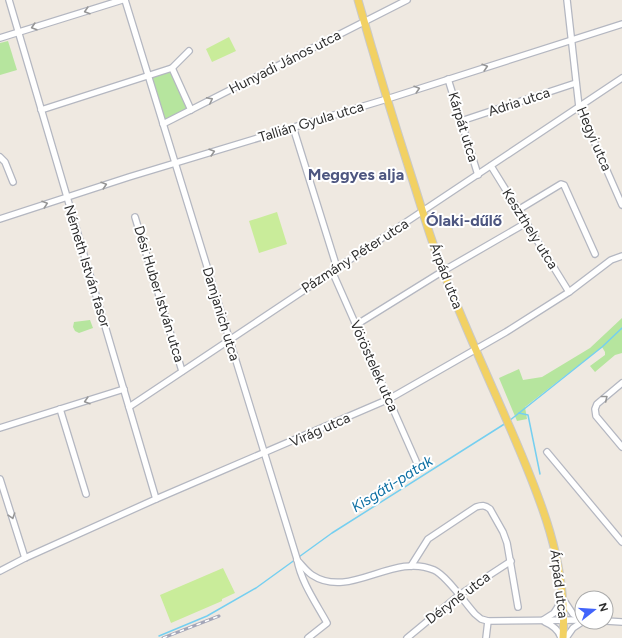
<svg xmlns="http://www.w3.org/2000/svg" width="622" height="638" font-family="Figtree,sans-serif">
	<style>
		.green { fill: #b6e59e }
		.pitch { fill: #c9ec9a }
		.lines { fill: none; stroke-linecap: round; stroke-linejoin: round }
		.stream { stroke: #75cff0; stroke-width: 1.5 }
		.minor-casing { stroke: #b4b7c1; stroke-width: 8 }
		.major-casing { stroke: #c9c9c9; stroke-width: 9 }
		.minor { stroke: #fff; stroke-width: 5.5 }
		.major { stroke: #f2d163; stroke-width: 7 }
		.rail-casing { stroke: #a3a6b8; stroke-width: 3 }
		.rail { stroke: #fff; stroke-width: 1.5; stroke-dasharray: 4.5; stroke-linecap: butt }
		.oneway { stroke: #969696 }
		.labels { text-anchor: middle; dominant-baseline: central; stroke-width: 4; stroke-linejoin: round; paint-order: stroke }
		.street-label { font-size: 14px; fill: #2e2e2e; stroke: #fff }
		.water-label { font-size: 15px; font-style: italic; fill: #0d6fa3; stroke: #fff }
		.quarter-label { font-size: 16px; font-weight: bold; fill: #4d5680; stroke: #fff }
	</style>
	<rect width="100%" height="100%" fill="#efe9e1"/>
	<g class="green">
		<polygon points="8,41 17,70 0,75 0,43"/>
		<polygon points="170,71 188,109 165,120 152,77"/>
		<polygon points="622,318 622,353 615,355 595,372 590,366 605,355 605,352 602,347 525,407 527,419 517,421 499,378 519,369 523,380 542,377 590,348"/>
		<polygon points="90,320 93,328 79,333 75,331 73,327 74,322"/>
	</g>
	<g class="pitch">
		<polygon points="229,37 236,51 212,62 206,49"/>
		<polygon points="277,212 287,244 259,253 249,221"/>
		<polygon points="223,568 235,593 222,599 222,601 171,623 160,595"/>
	</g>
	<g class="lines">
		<g class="stream">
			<polyline points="519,413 528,415 540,474"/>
			<polyline points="509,421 602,347 622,328"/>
			<polyline points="159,636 207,616 256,588 332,533 506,423"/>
		</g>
		<g class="minor-casing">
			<g id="minor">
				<polyline points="9,0 156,499"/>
				<path d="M125,0l172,559c4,23 19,44 30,64l-19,15"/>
				<polyline points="567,0 579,107 622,205"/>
				<polyline points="0,38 122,0"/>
				<polyline points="172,68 191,110"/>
				<polyline points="448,79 478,175"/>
				<polyline points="41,110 172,68 189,51"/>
				<polyline points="461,121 576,83"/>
				<polyline points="163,124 407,0"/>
				<polyline points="293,127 337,268"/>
				<polyline points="0,157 5,162 13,182"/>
				<polyline points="491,166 569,292"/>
				<polyline points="518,210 561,184 564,185 595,254"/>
				<polyline points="135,217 182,371"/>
				<polyline points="0,219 129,177 387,99 622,24"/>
				<polyline points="332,271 416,461"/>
				<polyline points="356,325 443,271 526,223"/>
				<polyline points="622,383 597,404 595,409 596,416 622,447"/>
				<polyline points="129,407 622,78"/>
				<polyline points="60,409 86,494"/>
				<polyline points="0,428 124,389"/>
				<polyline points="547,452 622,542"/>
				<polyline points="0,479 25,558"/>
				<path d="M297,560c5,5 9,11 15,15 38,25 81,-23 122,-5 13,6 31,33 41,44l6,5 7,2 94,-1"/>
				<path d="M411,566l17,-27 48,-32c6,-2 9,-2 14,2l13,23 4,11 11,64"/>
				<polyline points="0,571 25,558 156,499 389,399 506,332 569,292 611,260 622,256"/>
				<polyline points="543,620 554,613 563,599 573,614 581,619"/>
				<polyline points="606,621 622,622"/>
				<path d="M545,622c7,3 14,8 16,16"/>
				<polyline points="407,638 459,595 511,561"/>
				<polyline points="486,638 488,621"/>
				<polyline points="566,638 573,628 582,622"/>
			</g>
		</g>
		<g class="major-casing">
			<path id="major" d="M358,0c17,60 35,119 54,178 10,31 19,63 31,93 21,54 45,106 68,159 29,67 57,134 52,208"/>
		</g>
		<use href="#minor" class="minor"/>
		<use href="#major" class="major"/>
		<g class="rail-casing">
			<polyline id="rail" points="163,638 219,616"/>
		</g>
		<use href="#rail" class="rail"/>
	</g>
	<defs><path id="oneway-chevron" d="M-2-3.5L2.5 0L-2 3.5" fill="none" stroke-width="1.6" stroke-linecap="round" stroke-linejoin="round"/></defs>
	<g class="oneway">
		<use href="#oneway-chevron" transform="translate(87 11) rotate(163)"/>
		<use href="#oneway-chevron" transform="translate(34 27) rotate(163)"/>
		<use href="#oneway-chevron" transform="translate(485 67) rotate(-17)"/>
		<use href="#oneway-chevron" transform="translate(417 89) rotate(-18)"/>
		<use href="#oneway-chevron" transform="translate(210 100) rotate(-27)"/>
		<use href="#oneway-chevron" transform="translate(212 152) rotate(-17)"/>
		<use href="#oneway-chevron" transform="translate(104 185) rotate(-18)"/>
		<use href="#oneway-chevron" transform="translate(45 204) rotate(-19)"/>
		<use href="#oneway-chevron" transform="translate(605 398) rotate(-39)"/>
		<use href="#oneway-chevron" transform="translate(87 401) rotate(163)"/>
		<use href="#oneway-chevron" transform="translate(12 516) rotate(72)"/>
	</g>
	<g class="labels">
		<g class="street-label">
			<text transform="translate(285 62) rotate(-27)">Hunyadi János utca</text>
			<text transform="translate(519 102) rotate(-18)">Adria utca</text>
			<text transform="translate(311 122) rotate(-17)">Tallián Gyula utca</text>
			<text transform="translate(463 127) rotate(73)">Kárpát utca</text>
			<text transform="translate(594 139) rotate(67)">Hegyi utca</text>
			<text transform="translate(530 229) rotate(58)">Keszthely utca</text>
			<text transform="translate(355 256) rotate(-33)">Pázmány Péter utca</text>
			<text transform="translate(87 266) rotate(73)">Németh István fasor</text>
			<text transform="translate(446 276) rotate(69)">Árpád utca</text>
			<text transform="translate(159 294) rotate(73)">Dési Huber István utca</text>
			<text transform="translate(221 314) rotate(73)">Damjanich utca</text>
			<text transform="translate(374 366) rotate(66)">Vöröstelek utca</text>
			<text transform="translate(320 430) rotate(-24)">Virág utca</text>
			<text transform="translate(559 584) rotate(83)">Árpád utca</text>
			<text transform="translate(458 598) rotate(-37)">Déryné utca</text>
		</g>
		<g class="water-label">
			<text transform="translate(392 484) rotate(-32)">Kisgáti-patak</text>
		</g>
		<g class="quarter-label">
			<text x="356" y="174">Meggyes alja</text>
			<text x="464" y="220">Ólaki-dűlő</text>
		</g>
	</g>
	<g transform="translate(594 610) rotate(73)"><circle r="19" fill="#ffffff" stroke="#ababab"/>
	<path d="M0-3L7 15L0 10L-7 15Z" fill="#4264fb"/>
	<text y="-6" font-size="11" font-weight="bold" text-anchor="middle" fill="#2e2e2e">N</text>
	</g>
</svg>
